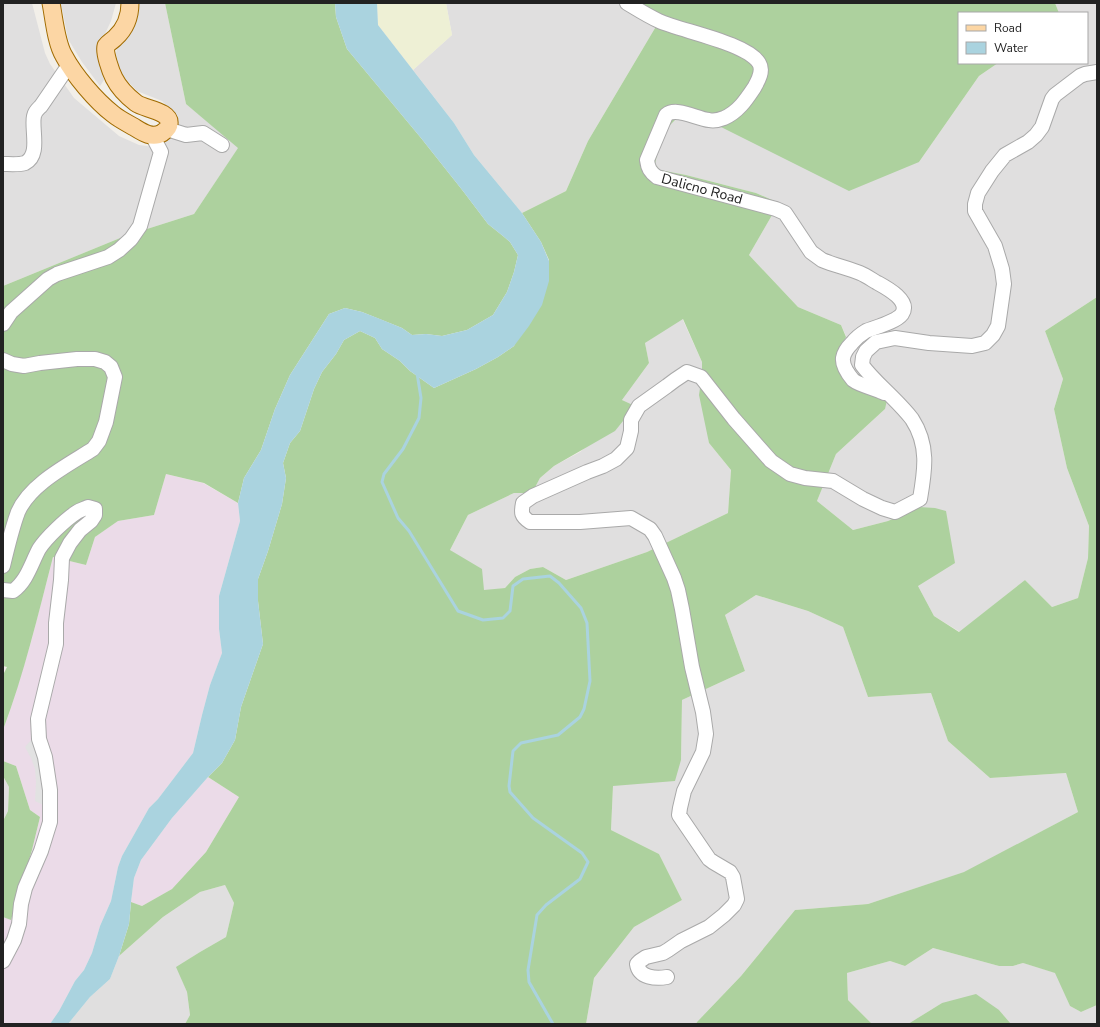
<svg xmlns="http://www.w3.org/2000/svg" width="1100" height="1027" font-family="'Nunito Sans',sans-serif">
	<style>
		.residential { fill: #e0dfdf }
		.industrial { fill: #ebdbe8 }
		.farmland { fill: #eef0d5 }
		.forest { fill: #add19e; fill-rule: evenodd }
		.parking { fill: #e2e2e2 }
		.water { fill: #aad3df }
		.lines { fill: none; stroke-linecap: round; stroke-linejoin: round }
		.stream { stroke: #aad3df; stroke-width: 3 }
		.minor-casing { stroke: #a9a9a9; stroke-width: 16 }
		.major-casing { stroke: #a06b00; stroke-width: 19 }
		.minor { stroke: #fff; stroke-width: 14 }
		.major { stroke: #fcd6a4; stroke-width: 17 }
		.labels { text-anchor: middle; dominant-baseline: central; stroke-width: 3.5; stroke-linejoin: round; paint-order: stroke }
		.street-label { font-size: 14px; fill: #222; stroke: #fff }
	</style>
	<rect width="100%" height="100%" fill="#f2efe9"/>
	<g class="residential">
		<polygon points="3,3 32,3 45,53 50,64 74,98 119,136 139,145 155,147 166,141 171,137 177,118 173,112 162,101 137,91 121,74 118,64 116,53 119,40 136,3 165,3 186,104 239,147 194,214 125,236 3,286"/>
		<polygon points="60,3 116,3 111,21 103,38 102,70 104,80 100,86 82,62 68,39 63,13"/>
		<polygon points="446,3 642,3 661,18 588,141 566,191 522,213 474,155 454,123 413,70 452,35"/>
		<polygon points="1055,3 1097,3 1097,297 1045,331 1063,379 1054,409 1067,468 1089,526 1088,558 1078,598 1052,607 1025,580 960,632 934,616 918,586 919,507 888,521 853,530 817,501 836,454 885,409 849,385 840,374 838,355 842,344 846,336 841,325 798,307 749,255 779,203 756,193 686,175 660,170 655,164 659,146 665,129 677,118 919,162 979,76 998,63 1087,63 1087,13 1059,13"/>
		<polygon points="682,318 702,362 702,375 709,443 731,470 728,513 647,552 566,580 543,567 530,569 515,577 505,588 484,591 450,550 468,515 514,493 532,493 540,478 554,466 580,452 634,406 622,400 649,363 645,343"/>
		<polygon points="756,595 808,611 843,627 868,697 931,693 948,741 990,778 1066,773 1078,812 965,872 868,904 795,910 741,976 697,1022 696,1024 586,1024 594,978 634,927 682,900 659,854 611,830 613,786 681,760 682,700 745,671 725,615"/>
		<polygon points="3,776 9,787 8,811 3,821"/>
		<polygon points="225,885 234,903 226,937 200,952 177,967 187,992 190,1015 185,1024 68,1024 90,997 110,979 119,956 163,917 200,892"/>
		<polygon points="933,948 999,966 1013,966 1023,963 1056,973 1070,1006 1081,1012 1097,1005 1097,1024 1011,1024 999,1010 942,1003 908,1024 872,1024 848,1000 847,973 890,961 905,966"/>
	</g>
	<g class="industrial">
		<polygon points="166,474 203,483 238,503 240,521 219,596 219,629 222,653 210,685 202,715 193,753 174,778 158,799 149,808 122,856 118,867 111,901 100,926 92,953 84,970 75,981 59,1011 50,1024 3,1024 3,917 11,919 32,850 40,817 30,810 16,766 3,761 3,730 9,714 31,642 53,557 86,565 95,537 118,521 154,515"/>
		<polygon points="208,777 239,797 206,852 172,889 142,906 131,902 134,878 141,860 172,818"/>
	</g>
	<polygon class="farmland" points="377,3 446,3 452,35 413,70 378,25"/>
	<g class="forest">
		<path d="M165,3h170l1,14 11,32 74,89 42,53 25,33 15,12 7,6 8,13 -4,17 -7,20 -14,23 -26,15 -25,6 -16,-2 -14,1 -10,-7 -40,-16 -17,-4 -16,6 -39,61 -15,34 -14,41 -17,28 -6,25 -34,-20 -38,-9 -12,41 -36,6 -23,16 -9,28 -33,-8c-15,58 -29,117 -50,173v-55l4,-8 -4,-1v-380l122,-50 69,-22 44,-66 -52,-44z"/>
		<path d="M642,3h413l4,10h-100v50h39l-19,13 -60,86 -70,29 -138,-69 -34,-4 -12,12 -6,16 -4,18 5,6 26,5 70,18 23,10 -30,52 49,52 43,18 5,12 -4,7 -4,11 2,19 9,11 38,15 -2,9 -49,45 -19,47 36,29 35,-9 31,-14 16,1 11,3 9,52 -37,23 16,30 25,16 66,-52 27,27 26,-9 10,-40 1,-32 -22,-58 -13,-59 9,-30 -18,-48 52,-34v708l-16,7 -11,-6 -15,-33 -32,-10 -10,3h-14l-66,-18 -28,18 -15,-5 -43,12 1,27 24,24h-176l1,-2 44,-46 54,-66 73,-6 96,-32 114,-60 -12,-39 -76,5 -42,-37 -17,-48 -63,4 -25,-70 -35,-16 -52,-16 -31,20 20,56 -63,29 -1,60 -6,21 -62,5 -2,44 48,24 23,46 -48,27 -40,51 -8,46h-401l5,-9 -3,-23 -11,-25 24,-15 26,-15 8,-34 -9,-18 -25,7 -37,25 -44,39 10,-32 2,-22 11,4 30,-17 34,-37 33,-55 -31,-20 14,-14 13,-23 6,-33 22,-63 -5,-43v-22l10,-28 14,-47 4,-26 -3,-15 7,-20 10,-12 14,-42 8,-17 14,-18 8,-14 16,-9 15,7 7,11 18,12 10,10 24,17 42,-19 22,-12 16,-11 35,-86 -8,-18 -19,-29 44,-22 22,-50 73,-123zM683,319l19,43v13l-3,20 10,48 22,27 -3,43 -81,39 -81,28 -23,-13 -13,2 -15,8 -10,11 -21,2 -2,-21 -32,-19 18,-35 46,-22h18l8,-15 14,-12 61,-35 20,-25 -13,-6 27,-37 -4,-20z"/>
		<polygon points="3,761 16,766 30,810 40,817 32,850 11,920 3,917 3,821 8,811 9,787 3,776"/>
		<polygon points="976,994 999,1010 1011,1024 908,1024 942,1003"/>
	</g>
	<polygon class="parking" points="32,739 40,755 45,806 35,801 36,782 35,769 31,758 25,747"/>
	<polygon class="water" points="335,3 377,3 378,25 454,123 474,155 522,213 541,242 549,261 549,281 542,305 529,326 514,346 498,357 476,369 434,388 410,371 400,361 382,349 375,338 360,331 344,340 336,354 322,372 314,389 300,431 290,443 283,463 286,478 282,504 268,551 258,579 258,601 263,644 241,707 235,740 222,763 208,777 172,818 141,860 134,878 131,902 129,924 119,956 110,979 90,997 68,1024 50,1024 59,1011 75,981 84,970 92,953 100,926 111,901 118,867 122,856 149,808 158,799 174,778 193,753 202,715 210,685 222,653 219,629 219,596 240,521 238,503 244,478 261,450 275,409 290,375 329,314 345,308 362,312 380,319 402,328 412,335 426,334 442,336 467,330 493,315 507,292 514,272 518,255 510,242 503,236 488,224 463,191 421,138 347,49 336,17"/>
	<g class="lines">
		<polyline class="stream" points="417,373 421,398 419,418 403,449 384,474 382,482 398,518 409,531 458,611 483,620 503,618 510,611 513,586 523,579 550,576 559,583 581,608 587,623 590,681 584,709 580,717 558,735 521,743 513,751 509,786 510,792 533,818 582,853 588,862 580,879 546,905 537,915 528,970 529,982 553,1024"/>
		<g class="minor-casing">
			<g id="minor">
				<path d="M627,3c10,6 21,13 32,18 22,10 88,22 100,42 5,8 -1,18 -5,25 -8,12 -16,24 -30,30 -5,2 -10,3 -15,2 -12,-1 -33,-14 -43,-5l-19,45c1,8 3,12 10,17l119,32 9,4 26,39 11,8c12,5 25,8 38,13 5,2 11,6 16,9 9,5 35,18 26,32 -6,8 -26,13 -36,17 -5,3 -10,7 -14,12 -4,4 -8,9 -9,15 -1,8 5,16 10,22 8,6 22,8 31,13"/>
				<polyline points="167,129 186,135 203,133 222,145"/>
				<path d="M3,164c6,0 16,1 22,-1 16,-8 6,-34 9,-47 1,-5 4,-7 7,-10l28,-41"/>
				<polyline points="3,324 11,312 48,279 57,274 108,257 119,250 131,239 140,226 161,152 152,135"/>
				<path d="M3,360l9,4 12,2 16,-3 37,-4h18l10,3 6,5 4,10 -9,45 -7,19 -6,8c-25,16 -63,35 -75,63 -6,16 -11,37 -15,54"/>
				<path d="M3,590l10,1c14,-10 18,-27 26,-42 7,-11 27,-30 38,-37 3,-2 7,-3 11,-5l7,2v6l-4,6 -11,9 -10,13 -8,15 -1,22 -5,43v21l-18,75 1,20 6,18 5,33v32l-9,29 -16,37 -4,16 -2,20 -5,16 -11,21"/>
				<path d="M667,977c-11,2 -28,1 -30,-13l3,-3 6,-4 17,-4 5,-3 13,-9 28,-14 15,-12 10,-10 3,-6 -4,-22 -3,-5 -17,-10 -4,-3 -30,-44 1,-7 4,-17 19,-39 3,-18 -3,-22 -11,-45 -10,-58 -4,-19 -4,-12 -19,-42 -5,-7 -19,-11 -51,4h-50c-9,-6 -9,-9 -7,-19l10,-7 54,-24 16,-6 13,-7 11,-11 4,-17v-11l8,-14 28,-20 8,-6 12,-8 14,5 33,42 37,42 19,13 15,4 28,3 30,18 19,9 13,4 25,-13c5,-29 9,-54 -8,-80 -6,-8 -14,-16 -21,-23 -10,-10 -21,-20 -29,-31l1,-8 3,-6 10,-9 19,-4 34,5 43,3 13,-3 8,-8 5,-9 6,-42 -2,-15 -7,-23 -20,-35v-7l3,-11 14,-22 13,-16 23,-13 8,-7 6,-8 10,-28 3,-4 25,-19 5,-2 12,-2"/>
			</g>
		</g>
		<g class="major-casing">
			<path id="major" d="M51,3c3,15 5,40 13,53 10,19 32,45 49,58 6,5 14,9 21,13 8,5 18,12 28,6 3,-2 7,-5 7,-9 2,-13 -25,-15 -33,-21 -9,-7 -17,-15 -22,-25 -3,-6 -10,-25 -8,-32 2,-3 6,-5 9,-8 10,-9 15,-22 15,-35"/>
		</g>
		<use href="#minor" class="minor"/>
		<use href="#major" class="major"/>
	</g>
	<g class="labels">
		<g class="street-label">
			<text transform="translate(702 189) rotate(15)">Dalicno Road</text>
		</g>
	</g>
	<rect width="1100" height="1027" fill="none" stroke="#222222" stroke-width="8"/>
	<rect x="958" y="12" width="130" height="52" fill="#ffffff" stroke="#a7a7a7"/>
	<rect x="966" y="25" width="20" height="6" fill="#fcd6a4" stroke="#a7a7a7"/>
	<text x="994" y="32" font-size="12" fill="#222222">Road</text>
	<rect x="966" y="42" width="20" height="12" fill="#aad3df" stroke="#a7a7a7"/>
	<text x="994" y="52" font-size="12" fill="#222222">Water</text>
</svg>
